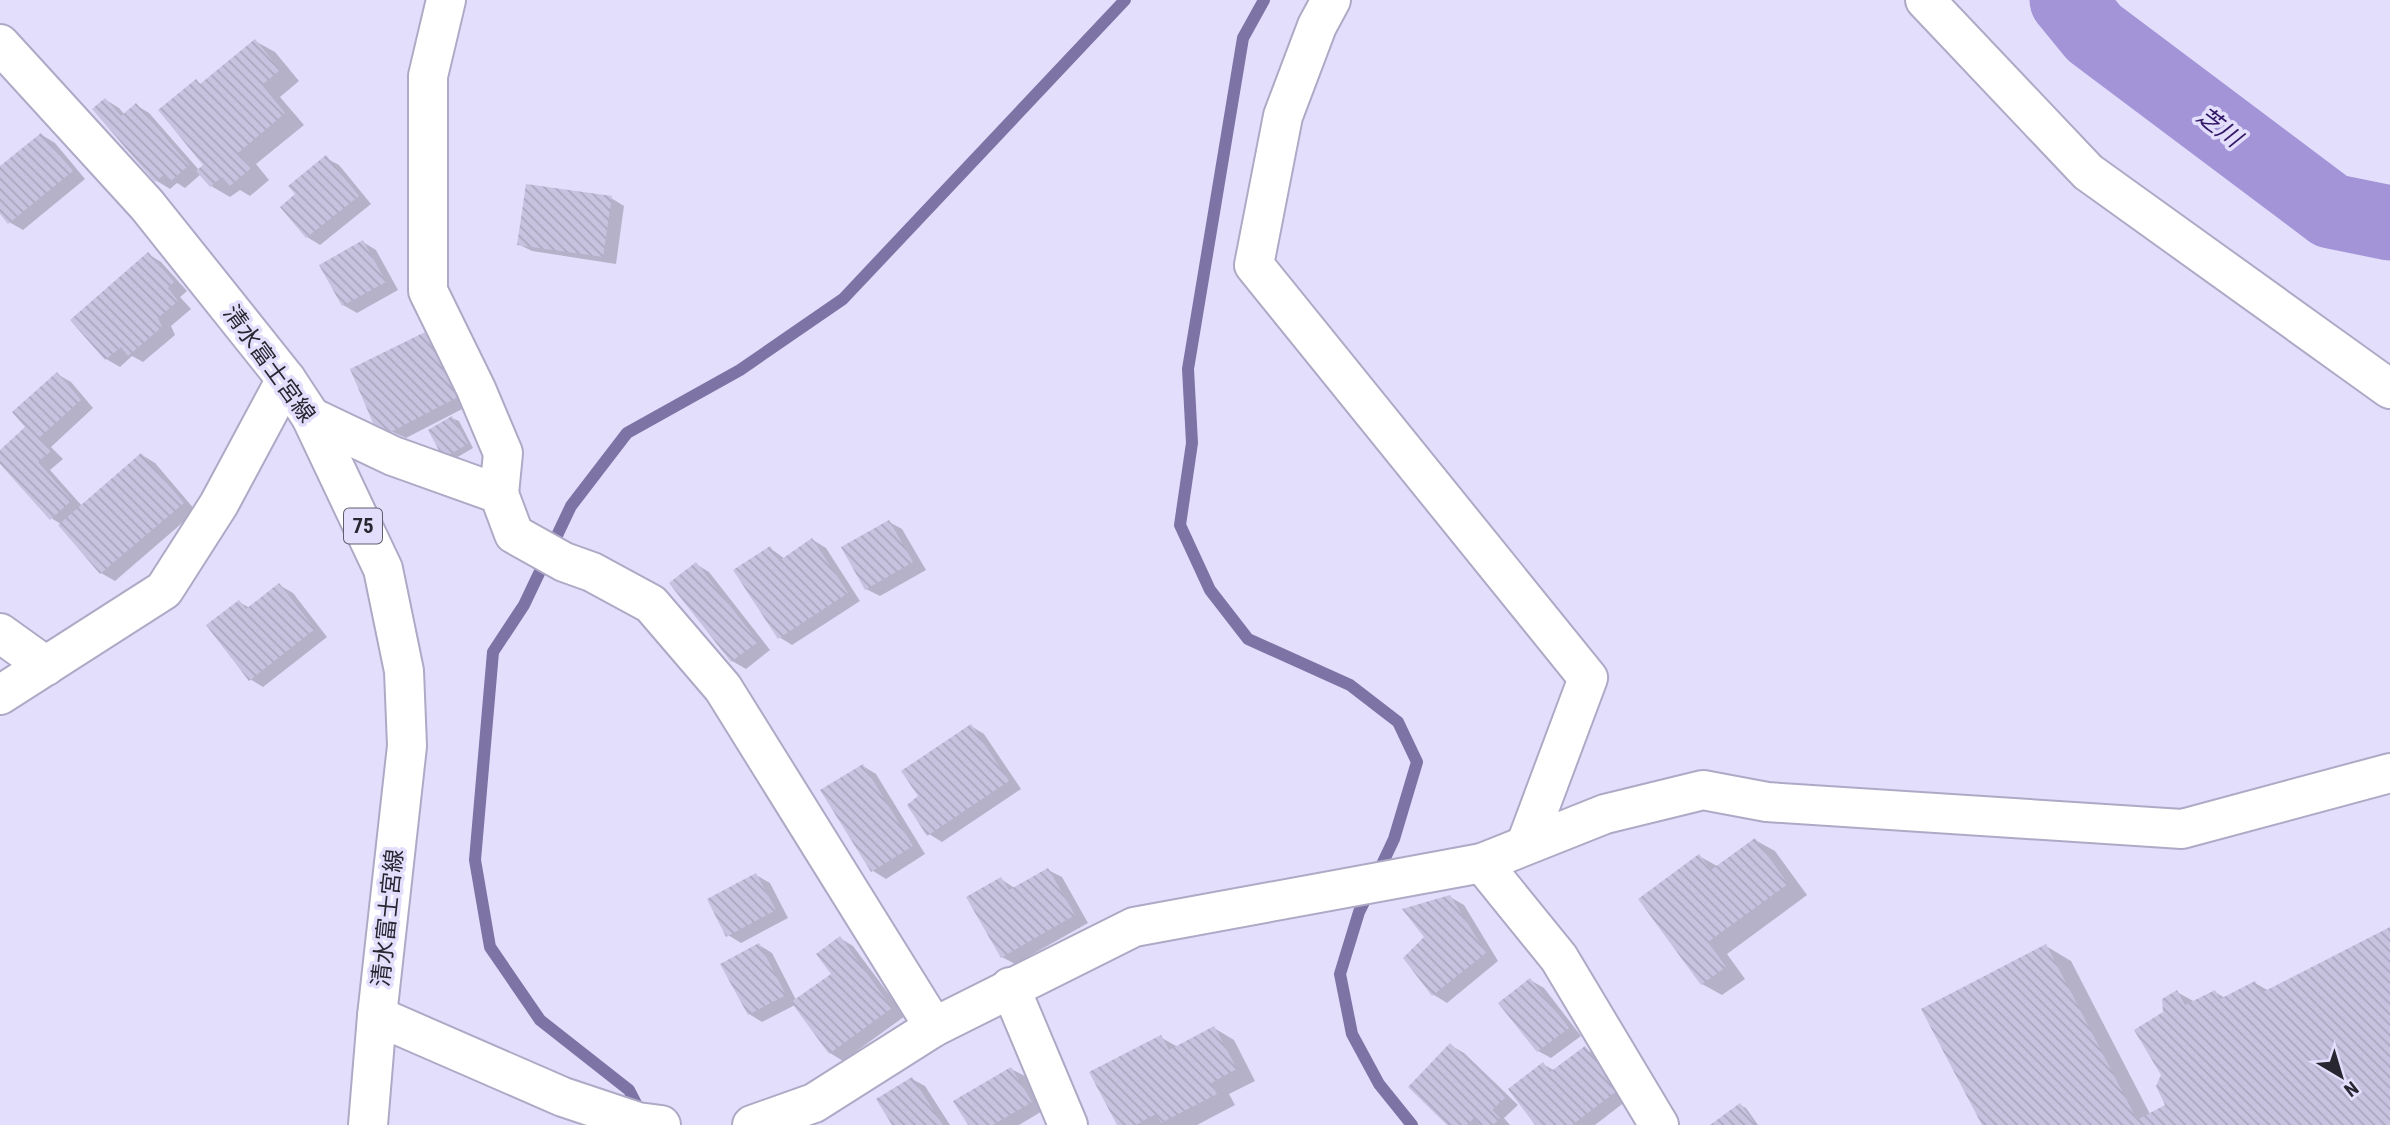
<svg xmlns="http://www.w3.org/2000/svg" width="2390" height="1125" font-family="'Roboto Condensed','Noto Sans JP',sans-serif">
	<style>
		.shadow { fill: #0003 }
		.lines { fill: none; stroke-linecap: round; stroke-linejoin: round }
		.stream { stroke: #7d73a5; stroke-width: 12 }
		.river { stroke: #a294d7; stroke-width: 75 }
		.building { fill: url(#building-back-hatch) }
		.minor-casing { stroke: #aea9c5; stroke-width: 42 }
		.major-casing { stroke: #aea9c5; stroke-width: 42 }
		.minor { stroke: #fff; stroke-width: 38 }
		.major { stroke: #fff; stroke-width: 38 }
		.labels { text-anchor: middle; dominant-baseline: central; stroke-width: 7; stroke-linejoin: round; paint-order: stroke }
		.shield { fill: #e3defc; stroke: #605d6e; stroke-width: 2 }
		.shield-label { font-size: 21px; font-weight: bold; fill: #282631 }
		.street-label { font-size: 23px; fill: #282631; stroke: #e3defc }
		.water-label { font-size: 24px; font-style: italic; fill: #321765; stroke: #e3defc }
	</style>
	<defs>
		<pattern id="building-back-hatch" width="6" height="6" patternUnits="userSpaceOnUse" patternTransform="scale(1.75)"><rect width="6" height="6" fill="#c6c2df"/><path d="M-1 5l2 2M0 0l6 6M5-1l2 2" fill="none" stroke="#aaa7c0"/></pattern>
	</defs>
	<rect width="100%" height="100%" fill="#e3defc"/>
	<g class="shadow">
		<polygon points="255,41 275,52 299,81 280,97 304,125 256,164 269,180 250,196 240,190 230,197 211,186 201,174 185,188 177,183 170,189 157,181 94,110 106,100 119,108 125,115 136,105 149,113 199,170 206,165 196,81 202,85"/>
		<polygon points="42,135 55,143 85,179 23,230 9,222 0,211 0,168"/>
		<polygon points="326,158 339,165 371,204 320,245 307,237 298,194"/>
		<polygon points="611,198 624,206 616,264 532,251 518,244"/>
		<polygon points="363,242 376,250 398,290 357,313 343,305"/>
		<polygon points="148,254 161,262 187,291 180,297 191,309 171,326 175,335 143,362 132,356 120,367 106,359 72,320"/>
		<polygon points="425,334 439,341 470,405 406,438 388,430"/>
		<polygon points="57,374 71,382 93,408 51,447 63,459 50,470 82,506 142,455 155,463 196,511 115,581 101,573 61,524 51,518 0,462 0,452 27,427"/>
		<polygon points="452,418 459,421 473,448 451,461 445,457"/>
		<polygon points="889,522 902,529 926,570 880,596 866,589"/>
		<polygon points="813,540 826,548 860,601 792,645 779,637 770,548 785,559"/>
		<polygon points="696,564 709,572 770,650 746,669 732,661 672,583"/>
		<polygon points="279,585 293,593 327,637 263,687 250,679 239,602 250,608"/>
		<polygon points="971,726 984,734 1021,789 942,842 929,834 921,797"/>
		<polygon points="863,766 876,774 925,854 886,879 873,871 823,791"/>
		<polygon points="1755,840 1775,851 1807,895 1727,954 1745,979 1722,995 1702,984 1699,856 1719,867"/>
		<polygon points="1048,870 1062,877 1088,923 1015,964 1002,957 1001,879 1016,889"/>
		<polygon points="756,875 770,883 788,918 741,943 728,935"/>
		<polygon points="1450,897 1464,905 1498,961 1447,1003 1434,995 1405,958 1426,937"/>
		<polygon points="2390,929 2390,1125 1984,1125 2046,946 2071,961 2150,1114 2168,1105 2163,1075 2165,1013 2177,992 2195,1002 2215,992 2225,998 2255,983 2269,991"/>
		<polygon points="840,938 853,946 905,1016 843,1061 830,1053 795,1005 762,1022 749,1014 759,945 772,953 796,1000 833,974"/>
		<polygon points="1530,980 1544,988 1581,1036 1551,1058 1538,1051"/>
		<polygon points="1214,1028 1234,1040 1255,1081 1229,1094 1235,1105 1197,1125 1119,1125 1160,1037 1178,1047"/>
		<polygon points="1450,1045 1464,1053 1518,1105 1504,1118 1510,1125 1450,1125"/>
		<polygon points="1585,1049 1598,1056 1630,1098 1595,1125 1538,1125 1543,1064 1555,1071"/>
		<polygon points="1011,1069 1025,1076 1044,1110 1019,1125 970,1125"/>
		<polygon points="912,1079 925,1086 950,1125 894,1125"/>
		<polygon points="1740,1105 1746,1108 1758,1125 1713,1125"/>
	</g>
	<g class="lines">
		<g class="stream">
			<polyline points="1264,0 1243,38 1188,369 1192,443 1180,525 1210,590 1248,639 1350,685 1398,722 1417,762 1394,839 1377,875"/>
			<polyline points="1369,892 1359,912 1340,974 1352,1034 1379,1084 1412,1125"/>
			<polyline points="642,1115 629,1090 540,1020 490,947 475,860 493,652 524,605 571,506 627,433 740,370 843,299 1125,0"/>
		</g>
		<polyline class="river" points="2067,0 2094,33 2331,211 2390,223"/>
	</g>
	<g class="building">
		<polygon points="255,39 280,70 262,85 285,113 238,153 251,168 230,186 222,177 210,187 196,171 203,165 158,110 196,79 200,84"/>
		<polygon points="105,98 121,116 136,103 189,165 171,181 165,174 155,182 92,109"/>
		<polygon points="41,133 73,171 8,224 0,214 0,166"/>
		<polygon points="326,155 359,196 306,238 280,207 295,194 288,186"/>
		<polygon points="526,184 612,196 603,257 517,245"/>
		<polygon points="363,240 386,282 342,306 319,265"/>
		<polygon points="148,252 174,282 168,288 178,301 158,318 162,327 128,356 121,347 105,360 70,320"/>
		<polygon points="425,332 458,397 391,432 373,423 350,369"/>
		<polygon points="57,372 81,400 39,438 51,451 38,462 72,500 50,520 0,464 0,450 25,427 12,412"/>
		<polygon points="452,416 468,444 443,458 428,430"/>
		<polygon points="141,453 184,503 100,574 58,525"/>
		<polygon points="889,520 913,562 865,590 841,547"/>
		<polygon points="812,538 848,593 778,639 733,570 770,546 779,561"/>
		<polygon points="696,562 758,642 731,662 669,583"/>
		<polygon points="279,583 315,629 249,681 206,625 239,600 246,609"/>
		<polygon points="971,724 1009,781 927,836 907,805 918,796 901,771"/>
		<polygon points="863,764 913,846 871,872 820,790"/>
		<polygon points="1755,838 1788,884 1708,942 1726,967 1701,985 1638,899 1699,854 1711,870"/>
		<polygon points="1048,868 1075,915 1001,958 966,897 1001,877 1009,890"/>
		<polygon points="756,873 776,910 726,937 707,899"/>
		<polygon points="1450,895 1486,953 1432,996 1403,958 1424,937 1402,909"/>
		<polygon points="2390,927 2390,1125 1982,1125 1921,1009 2046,944 2137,1120 2165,1105 2156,1086 2161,1075 2134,1030 2163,1012 2162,999 2177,990 2185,1005 2215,990 2220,999 2255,981 2261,993"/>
		<polygon points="840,936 892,1008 829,1054 791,1002 831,974 816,954"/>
		<polygon points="759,943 786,995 748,1015 720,964"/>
		<polygon points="1530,978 1569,1028 1537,1052 1498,1003"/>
		<polygon points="1214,1026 1237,1069 1211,1083 1217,1094 1161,1123 1156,1114 1136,1125 1117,1125 1089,1072 1161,1035 1169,1050"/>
		<polygon points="1450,1043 1506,1097 1492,1110 1500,1118 1493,1125 1480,1125 1474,1118 1467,1125 1447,1125 1408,1087"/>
		<polygon points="1585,1046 1618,1090 1572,1125 1535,1125 1508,1089 1543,1062 1550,1072"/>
		<polygon points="1011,1067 1032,1102 993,1125 968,1125 953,1101"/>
		<polygon points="912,1077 943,1125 892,1125 876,1099"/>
		<polygon points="1740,1103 1756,1125 1710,1125"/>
	</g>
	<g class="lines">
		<g class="minor-casing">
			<g id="minor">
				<polyline points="446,0 428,76 428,291 476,389 503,453 499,494"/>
				<polyline points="1331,0 1317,26 1283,116 1254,265 1588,678 1526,844"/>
				<polyline points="1925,0 2088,172 2390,389"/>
				<polyline points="311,417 393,456 499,494 514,534 564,562 592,572 651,604 723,688 934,1027"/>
				<polyline points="0,633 46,666"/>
				<polyline points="0,695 164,590 219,504 286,379"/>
				<polyline points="1482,863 1559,958 1659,1125"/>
				<polyline points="1010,987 1068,1125"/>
				<polyline points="377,1016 563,1097 638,1122 661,1125"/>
				<polyline points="752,1125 814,1103 934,1027 1134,927 1482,863 1605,814 1703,790 1767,802 2182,829 2390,773"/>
			</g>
		</g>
		<g class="major-casing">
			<polyline id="major" points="0,44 147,205 286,379 311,417 383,569 404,671 407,746 377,1016 368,1125"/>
		</g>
		<use href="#minor" class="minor"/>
		<use href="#major" class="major"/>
	</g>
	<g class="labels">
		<rect class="shield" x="344" y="508.5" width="38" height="35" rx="5"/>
		<g class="shield-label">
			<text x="363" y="526">75</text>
		</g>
		<g class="street-label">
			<text transform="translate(269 364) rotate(54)">清水富士宮線</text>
			<text transform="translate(388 918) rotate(-84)">清水富士宮線</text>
		</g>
		<g class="water-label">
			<text transform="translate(2219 127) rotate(37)">芝川</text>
		</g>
	</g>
	<g transform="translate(2341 1076) rotate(142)" stroke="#e3defc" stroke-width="5" paint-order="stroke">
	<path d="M0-5L12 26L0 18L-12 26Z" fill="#282631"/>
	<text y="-10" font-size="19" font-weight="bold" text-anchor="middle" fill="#282631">N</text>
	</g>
</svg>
